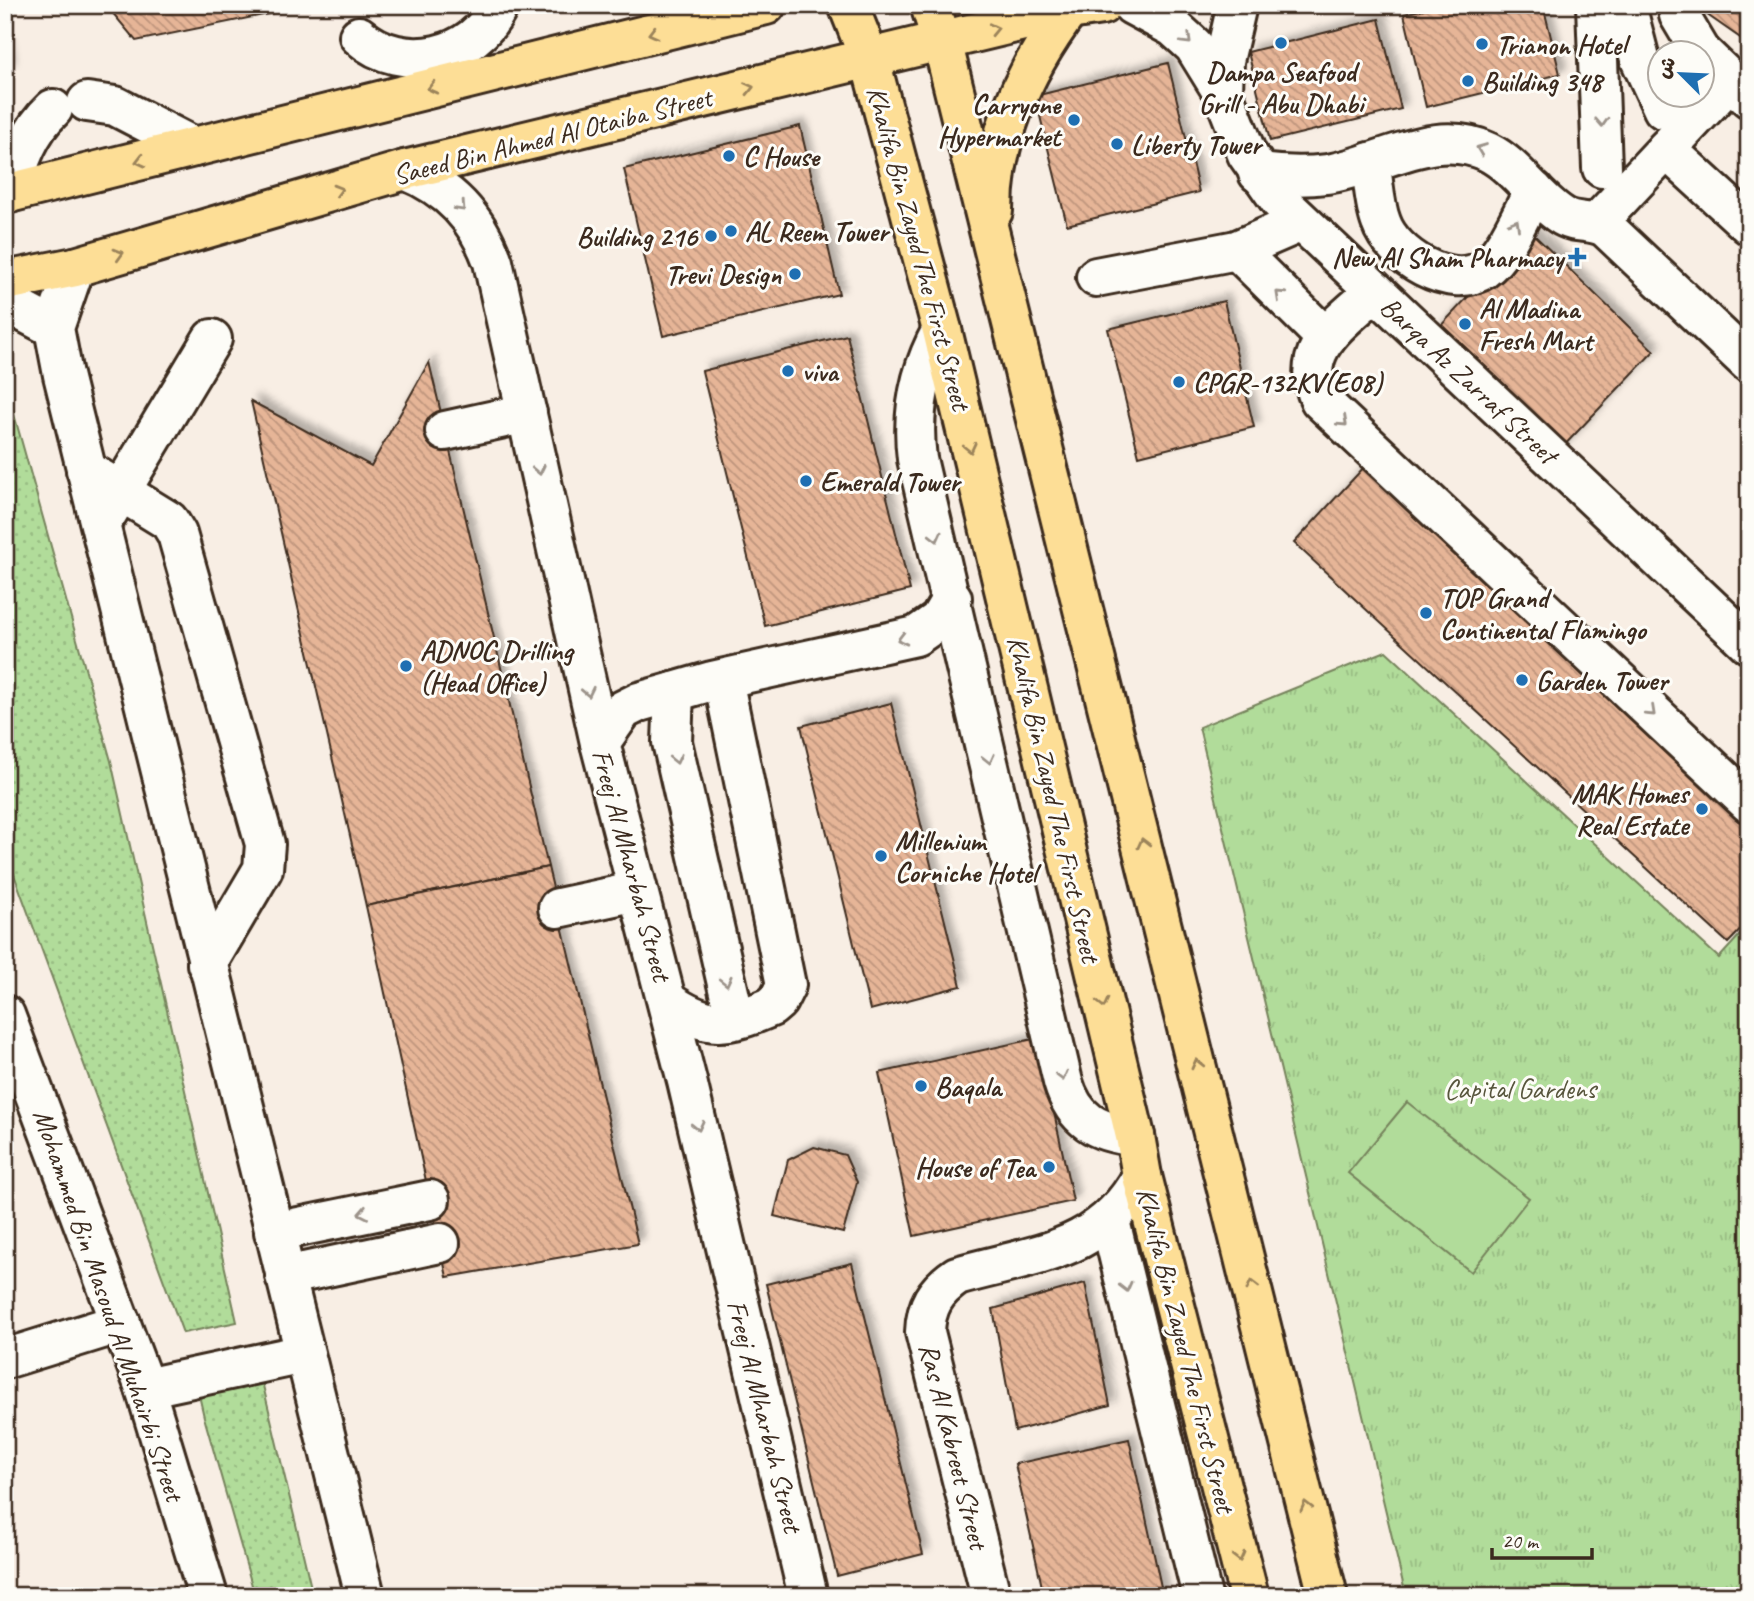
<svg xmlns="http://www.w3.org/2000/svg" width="1754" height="1601" font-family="Caveat,'Playpen Sans Arabic',sans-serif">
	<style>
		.grass { fill: url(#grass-dots); stroke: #76835c; stroke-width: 2 }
		.park { fill: url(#park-tufts); stroke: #76835c; stroke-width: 2 }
		.pitch { fill: #b1dc9a; stroke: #76835c; stroke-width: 2 }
		.building { fill: url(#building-back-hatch); stroke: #3b2a1e; stroke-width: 2; filter: url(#shadow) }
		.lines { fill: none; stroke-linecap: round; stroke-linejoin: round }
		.minor-casing { stroke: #3b2a1e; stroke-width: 44 }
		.major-casing { stroke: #3b2a1e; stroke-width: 44 }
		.minor { stroke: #fdfcf7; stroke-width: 38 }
		.major { stroke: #fdde96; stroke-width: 38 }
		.oneway { stroke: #9c845a }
		.oneway2 { stroke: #9c938a }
		.poi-dot { fill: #1f6fb2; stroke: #fdfcf7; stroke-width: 2.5 }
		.labels { text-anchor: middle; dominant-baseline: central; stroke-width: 6; stroke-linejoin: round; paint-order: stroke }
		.poi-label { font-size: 28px; font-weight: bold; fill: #3b2a1e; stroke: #fdfcf7; text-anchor: start }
		.street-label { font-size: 28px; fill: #3b2a1e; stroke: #fdfcf7 }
		.park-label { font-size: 28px; fill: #58563d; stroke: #fdfcf7 }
	</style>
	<defs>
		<pattern id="grass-dots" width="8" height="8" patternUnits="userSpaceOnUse" patternTransform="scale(1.75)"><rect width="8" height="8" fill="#b1dc9a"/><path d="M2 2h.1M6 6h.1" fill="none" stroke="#99bd84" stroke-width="1.8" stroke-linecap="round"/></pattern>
		<pattern id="park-tufts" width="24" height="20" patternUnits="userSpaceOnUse" patternTransform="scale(1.75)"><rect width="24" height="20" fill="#b1dc9a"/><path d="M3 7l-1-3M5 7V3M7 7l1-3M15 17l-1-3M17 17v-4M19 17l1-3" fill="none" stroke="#99bd84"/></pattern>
		<pattern id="building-back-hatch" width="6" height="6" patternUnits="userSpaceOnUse" patternTransform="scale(1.75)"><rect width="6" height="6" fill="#e6b597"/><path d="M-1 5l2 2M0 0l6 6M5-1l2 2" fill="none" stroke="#bc937b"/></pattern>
		<filter id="shadow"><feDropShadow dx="6" dy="-6" stdDeviation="3.5" flood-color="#0004"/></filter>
	</defs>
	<rect width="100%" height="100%" fill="#f8eee4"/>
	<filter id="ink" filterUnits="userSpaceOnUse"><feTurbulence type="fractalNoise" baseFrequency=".0143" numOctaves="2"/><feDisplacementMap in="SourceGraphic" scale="14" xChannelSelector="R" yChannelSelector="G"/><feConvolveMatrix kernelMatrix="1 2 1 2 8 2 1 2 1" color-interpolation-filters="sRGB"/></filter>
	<g filter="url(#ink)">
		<g class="grass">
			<polygon points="5,382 111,761 237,1322 183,1333 5,850"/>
			<polygon points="261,1377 313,1596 255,1596 204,1417 199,1395"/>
		</g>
		<polygon class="park" points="1386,651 1719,958 1749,925 1749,1596 1406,1596 1199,727"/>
		<polygon class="pitch" points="1407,1102 1529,1198 1471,1272 1348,1173"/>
		<g class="building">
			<polygon points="106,5 312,5 136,41"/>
			<polygon points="1440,5 1543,5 1560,74 1426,107 1404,14"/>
			<polygon points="1693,5 1749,5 1749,44"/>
			<polygon points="1379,19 1401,109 1270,141 1248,52"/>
			<polygon points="5,40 9,68 5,69"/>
			<polygon points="1168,63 1199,192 1067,225 1035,96"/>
			<polygon points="800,126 839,294 663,336 624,169"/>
			<polygon points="1530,231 1654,351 1558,452 1434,333"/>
			<polygon points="1224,301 1254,427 1139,456 1108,329"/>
			<polygon points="847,335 910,590 765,626 702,371"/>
			<polygon points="429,362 548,867 366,906 251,401 371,466"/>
			<polygon points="1366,465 1749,818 1749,921 1728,943 1294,543"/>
			<polygon points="891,703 961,986 870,1010 801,726"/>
			<polygon points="548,867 638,1244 447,1277 366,906"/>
			<polygon points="1038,1038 1073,1201 914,1236 879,1073"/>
			<polygon points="814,1147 845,1155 857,1182 843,1233 774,1216 788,1160"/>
			<polygon points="852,1263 923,1554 837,1576 766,1284"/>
			<polygon points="1085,1283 1110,1405 1015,1431 993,1309"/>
			<polygon points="1129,1439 1163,1596 1044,1596 1015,1464"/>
		</g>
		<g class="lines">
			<g class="minor-casing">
				<g id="minor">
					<polyline points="1132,5 1173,27 1194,46 1223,93 1247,154 1280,201 1749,644"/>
					<polyline points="1596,5 1602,168"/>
					<polyline points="1626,5 1640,59 1663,109"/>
					<polyline points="1677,5 1679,15 1701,52"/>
					<path d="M359,36c43,38 116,23 140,-31"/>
					<polyline points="1702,53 1749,98"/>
					<polyline points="1223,93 1224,61 1237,5"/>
					<polyline points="87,102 115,106 194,147"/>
					<polyline points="1666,149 1749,225"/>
					<path d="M1370,162c4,19 4,42 11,60 11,33 69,70 103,47 22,-16 36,-54 50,-78"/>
					<path d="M405,170c44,18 72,47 88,92l107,481 87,338 121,515"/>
					<path d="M1258,173c23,3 46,4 69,1 54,-8 107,-48 161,-22 28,14 47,46 73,63 14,10 31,4 45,13l143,135"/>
					<path d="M10,193c9,-32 19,-62 43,-84"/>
					<polyline points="1597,223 1730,81"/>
					<polyline points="1237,250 1326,338"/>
					<polyline points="75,267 54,328 63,375 365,1596"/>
					<polyline points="1096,277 1237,250 1301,222"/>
					<path d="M1375,291c-34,32 -79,58 -55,109l429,403"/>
					<polyline points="5,302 54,328"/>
					<path d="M942,330c-23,41 -31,82 -25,129l146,623c11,38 34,51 72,54"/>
					<polyline points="445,431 527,413"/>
					<polyline points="86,470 169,521 177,534 265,844 263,869 207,964"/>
					<polyline points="107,514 212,339"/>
					<polyline points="674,692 672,742 735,1019"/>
					<polyline points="600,743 623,710 639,702 712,681 916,636 939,620 952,598"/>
					<polyline points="558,908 638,891"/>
					<path d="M667,1001c42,29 59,25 104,6l7,-6 8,-16 -63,-306"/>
					<polyline points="5,1015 145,1388 208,1596"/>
					<polyline points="1110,1221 1202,1596"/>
					<polyline points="274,1232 430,1200"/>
					<polyline points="285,1276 440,1243"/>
					<polyline points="5,1359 121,1323"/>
					<polyline points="145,1388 304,1354"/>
					<path d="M991,1596l-66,-264c1,-26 10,-41 32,-56 76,-22 144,-23 185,-100"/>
				</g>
			</g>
			<g class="major-casing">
				<g id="major">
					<polyline points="848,5 870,60 942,330 1135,1136 1142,1176 1249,1596"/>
					<polyline points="930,5 942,41 1328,1596"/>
					<polyline points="5,194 766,5"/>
					<path d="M993,211c0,-74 32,-142 76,-201"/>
					<polyline points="5,281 75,267 405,170 1069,10 1102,5"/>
				</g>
			</g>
			<use href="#minor" class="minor"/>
			<use href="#major" class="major"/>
		</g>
		<defs><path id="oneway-chevron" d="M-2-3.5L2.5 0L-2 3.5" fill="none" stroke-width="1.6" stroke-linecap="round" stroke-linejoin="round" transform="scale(1.75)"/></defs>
		<g class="oneway">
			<use href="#oneway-chevron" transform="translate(994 29) rotate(-13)"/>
			<use href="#oneway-chevron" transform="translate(653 33) rotate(166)"/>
			<use href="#oneway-chevron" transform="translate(432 88) rotate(166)"/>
			<use href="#oneway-chevron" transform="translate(749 88) rotate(-13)"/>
			<use href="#oneway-chevron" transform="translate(140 161) rotate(166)"/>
			<use href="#oneway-chevron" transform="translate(338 190) rotate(-16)"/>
			<use href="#oneway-chevron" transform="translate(119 254) rotate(-16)"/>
			<use href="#oneway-chevron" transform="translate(970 448) rotate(77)"/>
			<use href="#oneway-chevron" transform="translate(1143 843) rotate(-104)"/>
			<use href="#oneway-chevron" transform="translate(1103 1003) rotate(77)"/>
			<use href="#oneway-chevron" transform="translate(1197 1064) rotate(-104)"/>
			<use href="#oneway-chevron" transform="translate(1252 1285) rotate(-104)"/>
			<use href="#oneway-chevron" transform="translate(1306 1506) rotate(-104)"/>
			<use href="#oneway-chevron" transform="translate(1239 1557) rotate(76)"/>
		</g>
		<g class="oneway2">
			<use href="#oneway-chevron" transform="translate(1187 40) rotate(44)"/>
			<use href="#oneway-chevron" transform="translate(1602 122) rotate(87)"/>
			<use href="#oneway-chevron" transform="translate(1481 149) rotate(-159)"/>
			<use href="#oneway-chevron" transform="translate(461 207) rotate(47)"/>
			<use href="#oneway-chevron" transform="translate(1515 224) rotate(-60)"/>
			<use href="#oneway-chevron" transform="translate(1280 295) rotate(-137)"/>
			<use href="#oneway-chevron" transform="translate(1343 422) rotate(43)"/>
			<use href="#oneway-chevron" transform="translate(539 470) rotate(78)"/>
			<use href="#oneway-chevron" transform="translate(936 537) rotate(76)"/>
			<use href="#oneway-chevron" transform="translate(902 639) rotate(166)"/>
			<use href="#oneway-chevron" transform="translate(588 692) rotate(78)"/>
			<use href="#oneway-chevron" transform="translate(1651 712) rotate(43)"/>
			<use href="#oneway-chevron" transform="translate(676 759) rotate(77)"/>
			<use href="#oneway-chevron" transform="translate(989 759) rotate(77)"/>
			<use href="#oneway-chevron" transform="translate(726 981) rotate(77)"/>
			<use href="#oneway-chevron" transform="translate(1062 1076) rotate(76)"/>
			<use href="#oneway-chevron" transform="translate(698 1126) rotate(77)"/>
			<use href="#oneway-chevron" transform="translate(363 1213) rotate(169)"/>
			<use href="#oneway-chevron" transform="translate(1126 1287) rotate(76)"/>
		</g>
	</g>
	<g class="poi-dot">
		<circle cx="1281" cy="43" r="7"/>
		<circle cx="1482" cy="44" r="7"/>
		<circle cx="1468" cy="81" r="7"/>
		<circle cx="1074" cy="120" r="7"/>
		<circle cx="1117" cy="144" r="7"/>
		<circle cx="729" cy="156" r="7"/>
		<circle cx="731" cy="231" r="7"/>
		<circle cx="711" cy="236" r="7"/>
		<path d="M1573.5 246.5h7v7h7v7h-7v7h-7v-7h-7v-7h7z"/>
		<circle cx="795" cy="274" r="7"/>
		<circle cx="1465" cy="324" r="7"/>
		<circle cx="788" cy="371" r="7"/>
		<circle cx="1179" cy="382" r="7"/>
		<circle cx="806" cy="481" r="7"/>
		<circle cx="1426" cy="613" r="7"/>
		<circle cx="406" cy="666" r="7"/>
		<circle cx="1522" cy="680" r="7"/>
		<circle cx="1702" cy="809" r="7"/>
		<circle cx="881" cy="856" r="7"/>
		<circle cx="921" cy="1086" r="7"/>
		<circle cx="1049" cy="1167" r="7"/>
	</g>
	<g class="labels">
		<g class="poi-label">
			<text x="1496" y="44">Trianon Hotel</text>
			<text x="1281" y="71" text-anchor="middle">Dampa Seafood<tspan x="1281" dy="32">Grill - Abu Dhabi</tspan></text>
			<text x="1482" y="81">Building 348</text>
			<text x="1060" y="104" text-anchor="end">Carryone<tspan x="1060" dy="32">Hypermarket</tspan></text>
			<text x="1131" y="144">Liberty Tower</text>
			<text x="743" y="156">C House</text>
			<text x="745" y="231">AL Reem Tower</text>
			<text x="697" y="236" text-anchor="end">Building 216</text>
			<text x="1563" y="257" text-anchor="end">New Al Sham Pharmacy</text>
			<text x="781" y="274" text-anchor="end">Trevi Design</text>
			<text x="1479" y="308">Al Madina<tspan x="1479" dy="32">Fresh Mart</tspan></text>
			<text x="802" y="371">viva</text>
			<text x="1193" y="382">CPGR-132KV(E08)</text>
			<text x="820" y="481">Emerald Tower</text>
			<text x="1440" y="597">TOP Grand<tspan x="1440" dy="32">Continental Flamingo</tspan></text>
			<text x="420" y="650">ADNOC Drilling<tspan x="420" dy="32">(Head Office)</tspan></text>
			<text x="1536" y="680">Garden Tower</text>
			<text x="1688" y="793" text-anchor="end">MAK Homes<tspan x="1688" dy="32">Real Estate</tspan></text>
			<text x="895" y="840">Millenium<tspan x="895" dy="32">Corniche Hotel</tspan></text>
			<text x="935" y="1086">Baqala</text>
			<text x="1035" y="1167" text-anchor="end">House of Tea</text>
		</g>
		<g class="street-label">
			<text transform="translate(552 136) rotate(-14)">Saeed Bin Ahmed Al Otaiba Street</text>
			<text transform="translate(919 248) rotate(75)">Khalifa Bin Zayed The First Street</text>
			<text transform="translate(1469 380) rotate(43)">Barqa Az Zarraf Street</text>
			<text transform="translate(1054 799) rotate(77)">Khalifa Bin Zayed The First Street</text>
			<text transform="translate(632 865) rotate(75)">Freej Al Mharbah Street</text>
			<text transform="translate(109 1305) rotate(71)">Mohammed Bin Masoud Al Muhairbi Street</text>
			<text transform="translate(1186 1350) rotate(76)">Khalifa Bin Zayed The First Street</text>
			<text transform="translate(765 1416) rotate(76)">Freej Al Mharbah Street</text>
			<text transform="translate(954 1446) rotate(76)">Ras Al Kabreet Street</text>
		</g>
		<g class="park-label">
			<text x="1520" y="1088">Capital Gardens</text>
		</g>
	</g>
	<rect width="1754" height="1601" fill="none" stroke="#fdfcf7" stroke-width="28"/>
	<rect x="14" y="14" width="1726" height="1573" fill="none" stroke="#3b2a1e" stroke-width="2.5" filter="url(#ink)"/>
	<g transform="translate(1681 74) rotate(294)"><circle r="33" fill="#fdfcf7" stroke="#afa8a0" stroke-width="2"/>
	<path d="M0-5L12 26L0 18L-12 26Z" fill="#1f6fb2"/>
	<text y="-10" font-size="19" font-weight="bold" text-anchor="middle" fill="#3b2a1e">ش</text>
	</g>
	<path d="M1492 1548v10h100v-10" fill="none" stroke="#3b2a1e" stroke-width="3.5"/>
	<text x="1502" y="1548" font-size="21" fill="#3b2a1e" stroke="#fdfcf7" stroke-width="5" paint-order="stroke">20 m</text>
</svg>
